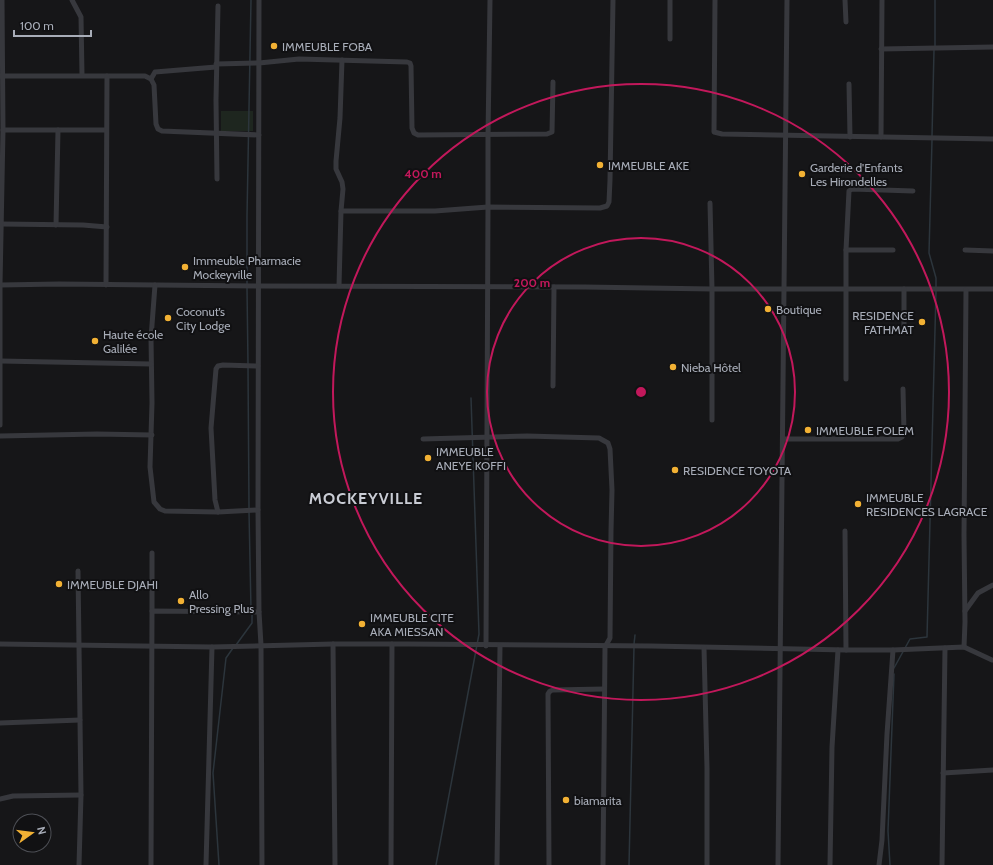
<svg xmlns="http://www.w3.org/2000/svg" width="993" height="865" font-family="Cabin,sans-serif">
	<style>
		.green { fill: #1e261f }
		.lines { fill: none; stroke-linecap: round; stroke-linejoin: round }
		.stream { stroke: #2c353c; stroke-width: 1.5 }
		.minor { stroke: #37383d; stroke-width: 5 }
		.ring { fill: none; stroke: #c2185b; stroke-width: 2 }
		.poi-dot { fill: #f2b134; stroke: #111113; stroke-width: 1.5 }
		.labels { text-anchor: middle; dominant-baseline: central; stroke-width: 4; stroke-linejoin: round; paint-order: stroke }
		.poi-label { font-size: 12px; fill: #a8adb8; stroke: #111113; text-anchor: start }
		.district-label { font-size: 16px; font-weight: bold; letter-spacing: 1px; fill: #c9ccd4; stroke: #111113 }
		.centre { fill: #c2185b; stroke: #111113; stroke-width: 2 }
		.ring-label { font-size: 12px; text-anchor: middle; font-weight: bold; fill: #c2185b; stroke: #111113; stroke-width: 4; stroke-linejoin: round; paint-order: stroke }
	</style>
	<rect width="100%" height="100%" fill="#161618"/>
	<rect class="green" x="221" y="111" width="32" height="20"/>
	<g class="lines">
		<g class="stream">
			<polyline points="935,46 935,0"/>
			<polyline points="932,136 934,50"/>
			<polyline points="932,140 929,253 936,278 936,287"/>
			<polyline points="247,284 247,216 251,0"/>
			<polyline points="247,288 248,364"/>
			<polyline points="248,368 249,508"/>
			<polyline points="249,512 251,610"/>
			<polyline points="634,644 635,635"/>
			<polyline points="236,645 252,623 252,614"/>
			<polyline points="894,668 910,639 927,637 936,291"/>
			<polyline points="219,865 213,773 226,658 233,648"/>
			<polyline points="436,865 479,634 471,398"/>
			<polyline points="629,865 634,647"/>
			<polyline points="890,865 888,831 894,674"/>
		</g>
		<g class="minor">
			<polyline points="72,0 81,17 82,75"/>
			<polyline points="259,0 258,510 259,612 261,645 262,865"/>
			<polyline points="670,0 670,39"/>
			<polyline points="715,0 714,132 722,134 993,139"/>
			<polyline points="845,0 846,22"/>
			<polyline points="881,49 993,47"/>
			<polyline points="216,64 259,63 299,59 407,62 410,63 411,66 412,128 414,133 418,135 547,134 552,132 553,82"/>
			<polyline points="0,76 145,76 151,79 154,85 156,124 158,129 162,131 259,135"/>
			<polyline points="151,79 155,72 216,67"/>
			<polyline points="849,84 850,137"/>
			<polyline points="3,130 106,130"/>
			<polyline points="881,137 882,0"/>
			<polyline points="217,179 216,100 218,6"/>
			<polyline points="710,203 712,289 712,420"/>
			<polyline points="341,211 343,189 342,182 336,169 336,161 340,118 342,60"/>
			<polyline points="1,224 83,225 107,227"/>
			<polyline points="56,225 58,130"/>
			<polyline points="846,250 893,250"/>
			<polyline points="965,250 993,251"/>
			<polyline points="0,285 59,284 259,286 585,287 712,289 993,289"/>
			<polyline points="106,285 107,76"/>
			<polyline points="155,285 151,338 152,403 150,467 154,502 160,509 165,511 218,512 258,510"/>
			<polyline points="339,286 341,211 435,211 488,207 600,208 607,206 609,202 610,180 613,0"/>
			<polyline points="904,289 904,328"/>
			<polyline points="1,361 151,364"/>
			<polyline points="846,379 846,250 849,191 852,189 913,191"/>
			<polyline points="553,386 554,287"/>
			<polyline points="0,425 0,285 3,130 2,0"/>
			<polyline points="0,436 97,434 152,435"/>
			<polyline points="423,439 527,436 599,438 608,443 610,449 612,490 611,531 610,638 605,647 603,865"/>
			<polyline points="783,439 898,439 902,437 904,432 903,389"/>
			<polyline points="218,512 215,500 211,428 216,369 218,366 223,365 258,366"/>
			<polyline points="845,531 846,650"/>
			<polyline points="78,571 81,795 79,865"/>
			<polyline points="152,611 152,553"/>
			<polyline points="965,611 978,593 993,585"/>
			<polyline points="0,644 212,647 333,644 407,644 651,646 846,650 893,650 964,647 992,660"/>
			<polyline points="333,644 335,865"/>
			<polyline points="486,646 488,207 488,136 490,0"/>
			<polyline points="964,647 965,622 964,535 966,290"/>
			<polyline points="704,648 707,768 707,865"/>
			<polyline points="0,723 80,720"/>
			<polyline points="943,773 993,770"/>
			<polyline points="0,799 13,796 81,795"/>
			<polyline points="151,865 152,611 259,612"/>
			<polyline points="206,865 212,647"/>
			<polyline points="391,865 392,644"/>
			<polyline points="497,865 500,646"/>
			<polyline points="549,865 548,694 550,691 553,690 604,689"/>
			<polyline points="778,865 787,0"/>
			<polyline points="830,865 832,747 838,650"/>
			<polyline points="879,865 882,840 887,734 893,650"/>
			<polyline points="942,865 945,648"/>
		</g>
	</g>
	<g class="ring">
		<circle cx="641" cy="392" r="154"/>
		<circle cx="641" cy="392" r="308"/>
	</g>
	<g class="poi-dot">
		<circle cx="274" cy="46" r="4"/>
		<circle cx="600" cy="165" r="4"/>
		<circle cx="802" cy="174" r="4"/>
		<circle cx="185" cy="267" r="4"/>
		<circle cx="768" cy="309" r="4"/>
		<circle cx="168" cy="318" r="4"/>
		<circle cx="922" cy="322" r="4"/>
		<circle cx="95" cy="341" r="4"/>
		<circle cx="673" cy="367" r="4"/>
		<circle cx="808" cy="430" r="4"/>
		<circle cx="428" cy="458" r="4"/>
		<circle cx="675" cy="470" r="4"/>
		<circle cx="858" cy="504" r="4"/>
		<circle cx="59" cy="584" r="4"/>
		<circle cx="181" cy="601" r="4"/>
		<circle cx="362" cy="624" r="4"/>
		<circle cx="566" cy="800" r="4"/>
	</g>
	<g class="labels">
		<g class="poi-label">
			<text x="282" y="46">IMMEUBLE FOBA</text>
			<text x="608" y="165">IMMEUBLE AKE</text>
			<text x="810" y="167">Garderie d'Enfants<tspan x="810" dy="14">Les Hirondelles</tspan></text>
			<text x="193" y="260">Immeuble Pharmacie<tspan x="193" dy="14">Mockeyville</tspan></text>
			<text x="776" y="309">Boutique</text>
			<text x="176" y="311">Coconut’s<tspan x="176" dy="14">City Lodge</tspan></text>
			<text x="914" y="315" text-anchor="end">RESIDENCE<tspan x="914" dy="14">FATHMAT</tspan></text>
			<text x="103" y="334">Haute école<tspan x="103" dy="14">Galilée</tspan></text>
			<text x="681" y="367">Nieba Hôtel</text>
			<text x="816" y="430">IMMEUBLE FOLEM</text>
			<text x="436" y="451">IMMEUBLE<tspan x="436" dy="14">ANEYE KOFFI</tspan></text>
			<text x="683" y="470">RESIDENCE TOYOTA</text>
			<text x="866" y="497">IMMEUBLE<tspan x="866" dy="14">RESIDENCES LAGRACE</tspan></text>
			<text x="67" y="584">IMMEUBLE DJAHI</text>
			<text x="189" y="594">Allo<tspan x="189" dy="14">Pressing Plus</tspan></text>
			<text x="370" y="617">IMMEUBLE CITE<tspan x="370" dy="14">AKA MIESSAN</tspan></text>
			<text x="574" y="800">biamarita</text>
		</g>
		<g class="district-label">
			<text x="366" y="498">MOCKEYVILLE</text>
		</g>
	</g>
	<circle cx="641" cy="392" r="6" class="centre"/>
	<g class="ring-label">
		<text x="423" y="178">400 m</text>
		<text x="532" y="287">200 m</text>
	</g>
	<g transform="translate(32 833) rotate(76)"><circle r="19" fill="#111113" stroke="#4d4f55"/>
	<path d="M0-3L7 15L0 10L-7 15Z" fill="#f2b134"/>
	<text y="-6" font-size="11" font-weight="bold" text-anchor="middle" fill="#a8adb8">N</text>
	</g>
	<path d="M14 30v6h77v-6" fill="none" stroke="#a8adb8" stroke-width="2"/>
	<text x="20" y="30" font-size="12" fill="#a8adb8" stroke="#111113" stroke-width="3" paint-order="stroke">100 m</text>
</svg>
